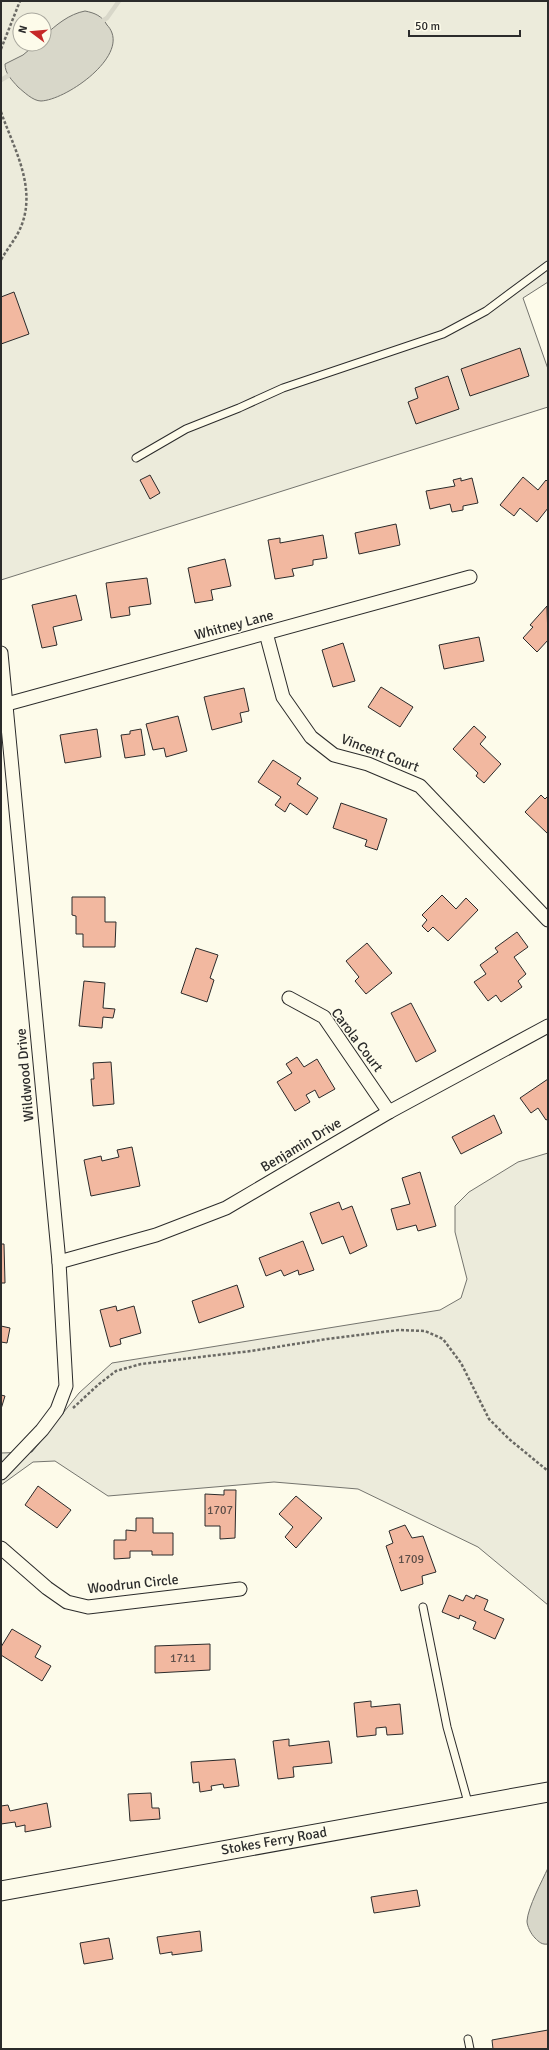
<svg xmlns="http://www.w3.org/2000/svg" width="549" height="2050" font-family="Signika,sans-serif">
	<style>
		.green { fill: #ecebdb; stroke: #74746e; fill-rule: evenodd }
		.water { fill: #d8d7c9; stroke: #74746e }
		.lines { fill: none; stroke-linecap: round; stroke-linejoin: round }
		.stream { stroke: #d8d7c9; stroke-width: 4.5 }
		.building { fill: #f2b8a0; stroke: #2b2b2b }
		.lane-casing { stroke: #2b2b2b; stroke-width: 9 }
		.street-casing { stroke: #2b2b2b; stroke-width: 15 }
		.secondary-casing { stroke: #2b2b2b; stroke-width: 21 }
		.path { stroke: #6a6964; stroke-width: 2.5; stroke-dasharray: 3 2; stroke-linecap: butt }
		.lane { stroke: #fdfbea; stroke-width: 7 }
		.street { stroke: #fdfbea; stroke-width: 13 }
		.secondary { stroke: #fdfbea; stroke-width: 19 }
		.labels { text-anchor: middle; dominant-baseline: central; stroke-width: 3; stroke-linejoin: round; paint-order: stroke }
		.number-label { font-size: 12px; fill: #5d4e48 }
		.street-label { font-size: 14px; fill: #2b2b2b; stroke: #fdfbea }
	</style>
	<rect width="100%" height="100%" fill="#fdfbea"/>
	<g class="green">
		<path d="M1,1h547v281l-25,16 25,71v38l-547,173zM20,20h24v24h-24z"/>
		<polygon points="548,1153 548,1605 478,1547 358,1489 274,1482 108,1496 55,1461 33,1462 1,1485 1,1453 32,1452 79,1393 112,1363 440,1310 461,1298 467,1279 455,1232 455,1206 469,1192 518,1162"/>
	</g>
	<g class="water">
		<path d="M85,11c10,2 17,5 22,14 2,2 4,5 5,8 10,28 -47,67 -71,68 -8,0 -17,-9 -23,-14 -6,-7 -13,-13 -13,-23l18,-9 13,-11h8v-8c12,-11 25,-22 41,-25z"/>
		<path d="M548,1868v76c-6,1 -9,-2 -13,-6 -4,-4 -8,-12 -8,-17 1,-14 15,-40 21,-53z"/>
	</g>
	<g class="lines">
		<g class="stream">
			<polyline points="99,23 107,18 119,1"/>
			<polyline points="1,80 13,73"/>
		</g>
	</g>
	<g class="building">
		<polygon points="14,292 29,334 1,344 1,297"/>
		<polygon points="520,348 529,376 470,396 461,369"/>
		<polygon points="448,376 459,409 416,424 408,402 418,398 415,388"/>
		<polygon points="150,475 160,493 150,499 140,480"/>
		<polygon points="523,477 538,490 546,480 548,482 548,508 537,522 520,508 514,516 500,505"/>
		<polygon points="461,478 461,481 472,478 478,503 463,506 463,510 452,512 450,504 430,509 426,491 455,486 453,480"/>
		<polygon points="396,524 400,545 359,554 355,533"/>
		<polygon points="323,535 327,558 313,560 313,565 292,569 294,576 275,579 268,540 280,538 280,543"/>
		<polygon points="225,559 231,586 211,590 213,600 195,603 188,568"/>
		<polygon points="147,578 151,604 129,607 130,615 111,618 106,583"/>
		<polygon points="76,595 82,620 53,627 57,645 42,648 32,605"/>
		<polygon points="547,606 548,640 537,652 523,638 533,627 530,625"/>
		<polygon points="479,637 484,661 444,669 439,645"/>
		<polygon points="343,643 355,681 333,687 322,650"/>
		<polygon points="381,687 413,707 400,727 368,707"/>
		<polygon points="244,688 249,711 240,713 242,722 212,730 204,697"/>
		<polygon points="178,716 187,751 166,757 164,748 153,750 146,724"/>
		<polygon points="474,726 486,737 480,744 501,764 484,783 476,776 478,773 453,749"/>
		<polygon points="97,729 101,757 65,763 60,735"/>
		<polygon points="141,729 145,755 125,758 121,735 130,734 130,731"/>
		<polygon points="273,760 301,778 297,784 318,798 307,815 290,803 285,812 275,805 281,797 258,782"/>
		<polygon points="541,795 545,799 548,796 548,834 525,812"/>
		<polygon points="341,803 387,819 377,850 365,846 367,840 333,828"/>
		<polygon points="442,895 456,909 466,898 478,910 448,941 433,927 428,932 422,926 427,920 422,915"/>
		<polygon points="72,897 105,897 105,922 116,922 115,947 83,947 83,934 76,934 76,916 72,915"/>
		<polygon points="517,932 528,947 514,957 526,974 518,981 522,987 501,1002 496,995 488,1001 474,982 486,974 480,965 498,952 495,948"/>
		<polygon points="367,943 392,973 366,994 355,981 359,977 346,961"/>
		<polygon points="196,948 218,955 210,978 214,980 207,1002 181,993"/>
		<polygon points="84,981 105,983 103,1008 115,1009 113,1018 103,1017 102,1028 79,1026"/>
		<polygon points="411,1003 436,1051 416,1062 391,1013"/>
		<polygon points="297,1057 304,1067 317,1059 335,1089 319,1098 315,1090 306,1095 310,1102 295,1111 277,1082 292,1073 286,1064"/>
		<polygon points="111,1062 114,1104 93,1106 91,1079 94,1079 93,1063"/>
		<polygon points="548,1079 548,1119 546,1120 538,1108 531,1113 520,1098"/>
		<polygon points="494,1115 502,1133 461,1154 452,1137"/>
		<polygon points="132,1147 140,1186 91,1196 84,1160 101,1156 102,1161 119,1157 117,1150"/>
		<polygon points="420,1172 436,1226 418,1231 416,1225 397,1230 391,1209 410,1204 402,1178"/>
		<polygon points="339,1202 342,1210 352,1206 367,1246 350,1254 343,1236 322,1244 310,1213"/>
		<polygon points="303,1241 314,1270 299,1275 298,1270 284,1276 281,1270 266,1276 259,1258"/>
		<polygon points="1,1244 4,1244 5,1283 1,1283"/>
		<polygon points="237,1285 244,1307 199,1323 192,1301"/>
		<polygon points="116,1306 117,1311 134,1306 141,1333 120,1339 121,1344 110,1347 100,1310"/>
		<polygon points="1,1326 10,1328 7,1343 1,1342"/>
		<polygon points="1,1395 5,1396 1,1409"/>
		<polygon points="38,1486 71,1510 57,1528 25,1505"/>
		<polygon points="224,1490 236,1490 235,1538 220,1539 220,1526 205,1526 205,1494 224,1495"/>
		<polygon points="296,1496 322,1518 296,1548 285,1537 293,1527 279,1514"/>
		<polygon points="136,1518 153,1518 153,1533 173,1533 173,1555 152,1555 152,1551 130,1551 130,1558 114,1559 114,1540 126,1540 126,1530 136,1531"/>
		<polygon points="405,1525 412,1538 423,1536 436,1572 422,1576 423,1584 401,1591 386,1546 393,1543 389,1531"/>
		<polygon points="449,1595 463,1601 466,1595 474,1599 476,1595 488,1600 484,1610 504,1619 495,1639 473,1629 476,1622 460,1615 459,1619 442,1612"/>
		<polygon points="12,1629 41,1646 35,1657 51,1666 42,1681 1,1655 1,1647"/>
		<polygon points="210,1644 210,1670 155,1673 155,1646"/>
		<polygon points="371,1701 371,1707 400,1704 403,1734 387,1735 386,1727 376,1728 376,1735 357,1737 354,1703"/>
		<polygon points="289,1739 289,1746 329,1741 332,1763 293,1767 294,1777 278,1779 273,1741"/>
		<polygon points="235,1759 239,1786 224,1788 223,1784 211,1786 212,1790 200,1792 199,1782 193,1783 191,1762"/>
		<polygon points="151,1793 152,1808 159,1808 160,1819 130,1821 128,1794"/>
		<polygon points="47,1803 51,1827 25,1832 25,1825 16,1827 15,1822 1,1824 1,1806 8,1805 10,1811"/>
		<polygon points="417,1890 420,1906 374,1913 371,1897"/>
		<polygon points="200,1931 202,1951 172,1955 172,1952 160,1954 157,1937"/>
		<polygon points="109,1938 113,1959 84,1964 80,1943"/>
		<polygon points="548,2030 548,2049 493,2049 492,2040"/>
	</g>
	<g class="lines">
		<g class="lane-casing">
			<g id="lane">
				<polyline points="136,458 186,429 239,408 283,388 443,334 486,311 548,265"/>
				<polyline points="423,1607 447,1727 469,1806"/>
				<polyline points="468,2039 470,2049"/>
			</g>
		</g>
		<g class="street-casing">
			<g id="street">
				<polyline points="266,633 283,697 311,737 334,755 368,764 420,786 548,920"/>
				<polyline points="1,653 59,1262 66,1386 57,1410 42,1430 1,1473"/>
				<polyline points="7,704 470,577"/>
				<polyline points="289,998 324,1017 389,1112"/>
				<polyline points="59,1262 156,1235 226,1208 389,1112 548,1026"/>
				<polyline points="1,1548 47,1588 67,1602 88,1607 240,1589"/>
			</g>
		</g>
		<g class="secondary-casing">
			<polyline id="secondary" points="1,1891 548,1792"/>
		</g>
		<g class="path">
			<polyline points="1,49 20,1"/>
			<path d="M1,112c13,37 37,77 19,117 -5,11 -13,20 -19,31"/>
			<polyline points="73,1408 99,1384 116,1371 141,1364 251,1351 327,1339 399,1330 425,1331 443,1339 461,1363 489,1419 509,1439 548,1471"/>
		</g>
		<use href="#lane" class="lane"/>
		<use href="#street" class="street"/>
		<use href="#secondary" class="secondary"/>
	</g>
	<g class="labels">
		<g class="number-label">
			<text x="220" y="1510">1707</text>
			<text x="411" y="1559">1709</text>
			<text x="183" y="1658">1711</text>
		</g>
		<g class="street-label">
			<text transform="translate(234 625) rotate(-15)">Whitney Lane</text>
			<text transform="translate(380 753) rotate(21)">Vincent Court</text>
			<text transform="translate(357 1040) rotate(53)">Carola Court</text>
			<text transform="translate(25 1075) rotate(-95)">Wildwood Drive</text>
			<text transform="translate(301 1145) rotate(-31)">Benjamin Drive</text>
			<text transform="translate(133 1584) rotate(-6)">Woodrun Circle</text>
			<text transform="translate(274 1841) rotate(-10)">Stokes Ferry Road</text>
		</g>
	</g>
	<rect width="549" height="2050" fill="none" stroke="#2b2b2b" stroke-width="4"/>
	<g transform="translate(32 32) rotate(286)"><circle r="19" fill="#fdfbea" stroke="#a9a89e"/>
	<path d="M0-3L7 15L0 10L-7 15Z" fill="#c62828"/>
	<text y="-6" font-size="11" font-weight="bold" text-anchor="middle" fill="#2b2b2b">N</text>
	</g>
	<path d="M409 30v6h111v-6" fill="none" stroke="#2b2b2b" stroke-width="2"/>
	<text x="415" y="30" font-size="12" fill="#2b2b2b" stroke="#fdfbea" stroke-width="3" paint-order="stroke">50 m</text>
</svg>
